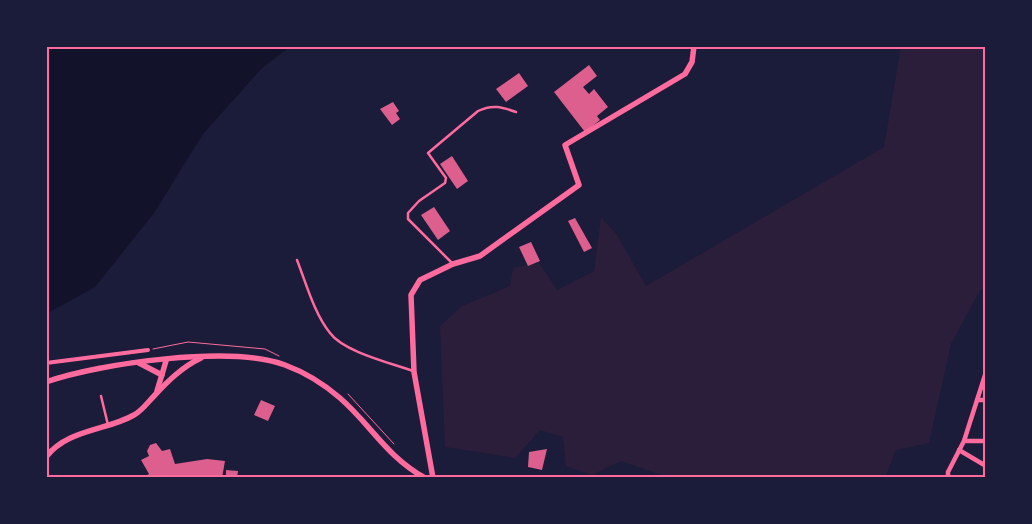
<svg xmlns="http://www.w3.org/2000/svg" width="1032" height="524" font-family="'Roboto Condensed',sans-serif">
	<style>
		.green { fill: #2a1e3b }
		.water { fill: #12122b }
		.building { fill: #dd5f8e }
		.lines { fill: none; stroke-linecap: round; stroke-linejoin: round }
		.path { stroke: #ff6b9d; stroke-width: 1 }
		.service { stroke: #ff6b9d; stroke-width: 2.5 }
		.pedestrian { stroke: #ff6b9d; stroke-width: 4 }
		.minor { stroke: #ff6b9d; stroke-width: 4.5 }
		.tertiary { stroke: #ff6b9d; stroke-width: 5.5 }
		.neatline { fill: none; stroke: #ff6b9d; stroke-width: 2 }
	</style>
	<rect width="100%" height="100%" fill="#1b1b3a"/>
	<polygon class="green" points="901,46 986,46 986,286 979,292 951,344 929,443 896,450 885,478 670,478 621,461 592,475 566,466 563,437 540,430 515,458 445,447 440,326 462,306 510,286 513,268 539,263 557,290 594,271 601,217 617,235 646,286 884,147"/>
	<polygon class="water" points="46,46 291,46 262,68 203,134 154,213 95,287 46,314"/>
	<g class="building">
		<polygon points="589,65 597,76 583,87 589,94 594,89 608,107 597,116 600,120 585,132 554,92"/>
		<polygon points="519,73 528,86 506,102 496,89"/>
		<polygon points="393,102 399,111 396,113 400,119 392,125 380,109"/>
		<polygon points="452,156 468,181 457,189 440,164"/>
		<polygon points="434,207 450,231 438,240 421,215"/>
		<polygon points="575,218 592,248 584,252 568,221"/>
		<polygon points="531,242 540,261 528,266 519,247"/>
		<polygon points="261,400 275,406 268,421 254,415"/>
		<polygon points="156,443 162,451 170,449 175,464 207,459 225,461 222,478 142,478 149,474 141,460 149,456 147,451 150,445"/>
		<polygon points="547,449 542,470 528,467 529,452"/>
		<polygon points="226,470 238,471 237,478 226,478"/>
	</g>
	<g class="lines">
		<g class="path">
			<polyline points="153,349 188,342 265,349 279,356"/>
			<polyline points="348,394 394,444"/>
		</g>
		<g class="service">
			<path d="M297,260c9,23 17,53 33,73 14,19 61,30 83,38"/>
			<path d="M452,263l-44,-44v-6l11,-12 26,-18 1,-5 -18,-25 50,-42c14,-7 24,-4 38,1"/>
			<polyline points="101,396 108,425"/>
		</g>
		<polyline class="pedestrian" points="46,363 148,350"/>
		<g class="minor">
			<polyline points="977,400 986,400"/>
			<polyline points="964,441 986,441"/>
			<polyline points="959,450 986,466"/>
			<polyline points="948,478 948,472 964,441 986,372"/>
		</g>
		<g class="tertiary">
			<polyline points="139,363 162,375"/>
			<path d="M46,382c54,-19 185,-37 239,-17 19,7 40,20 55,33 32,28 45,57 85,80"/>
			<polyline points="157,391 166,361"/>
			<path d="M46,457c22,-28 60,-26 88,-42 8,-4 14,-13 20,-19 14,-15 28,-29 47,-38"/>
			<polyline points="433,478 414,372 411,295 420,280 453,264 480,256 579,185 565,145 685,74 692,62 694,46"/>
		</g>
	</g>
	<rect width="1032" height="524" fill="none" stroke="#1b1b3a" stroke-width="95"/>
	<rect x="48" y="48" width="936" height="428" class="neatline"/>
</svg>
